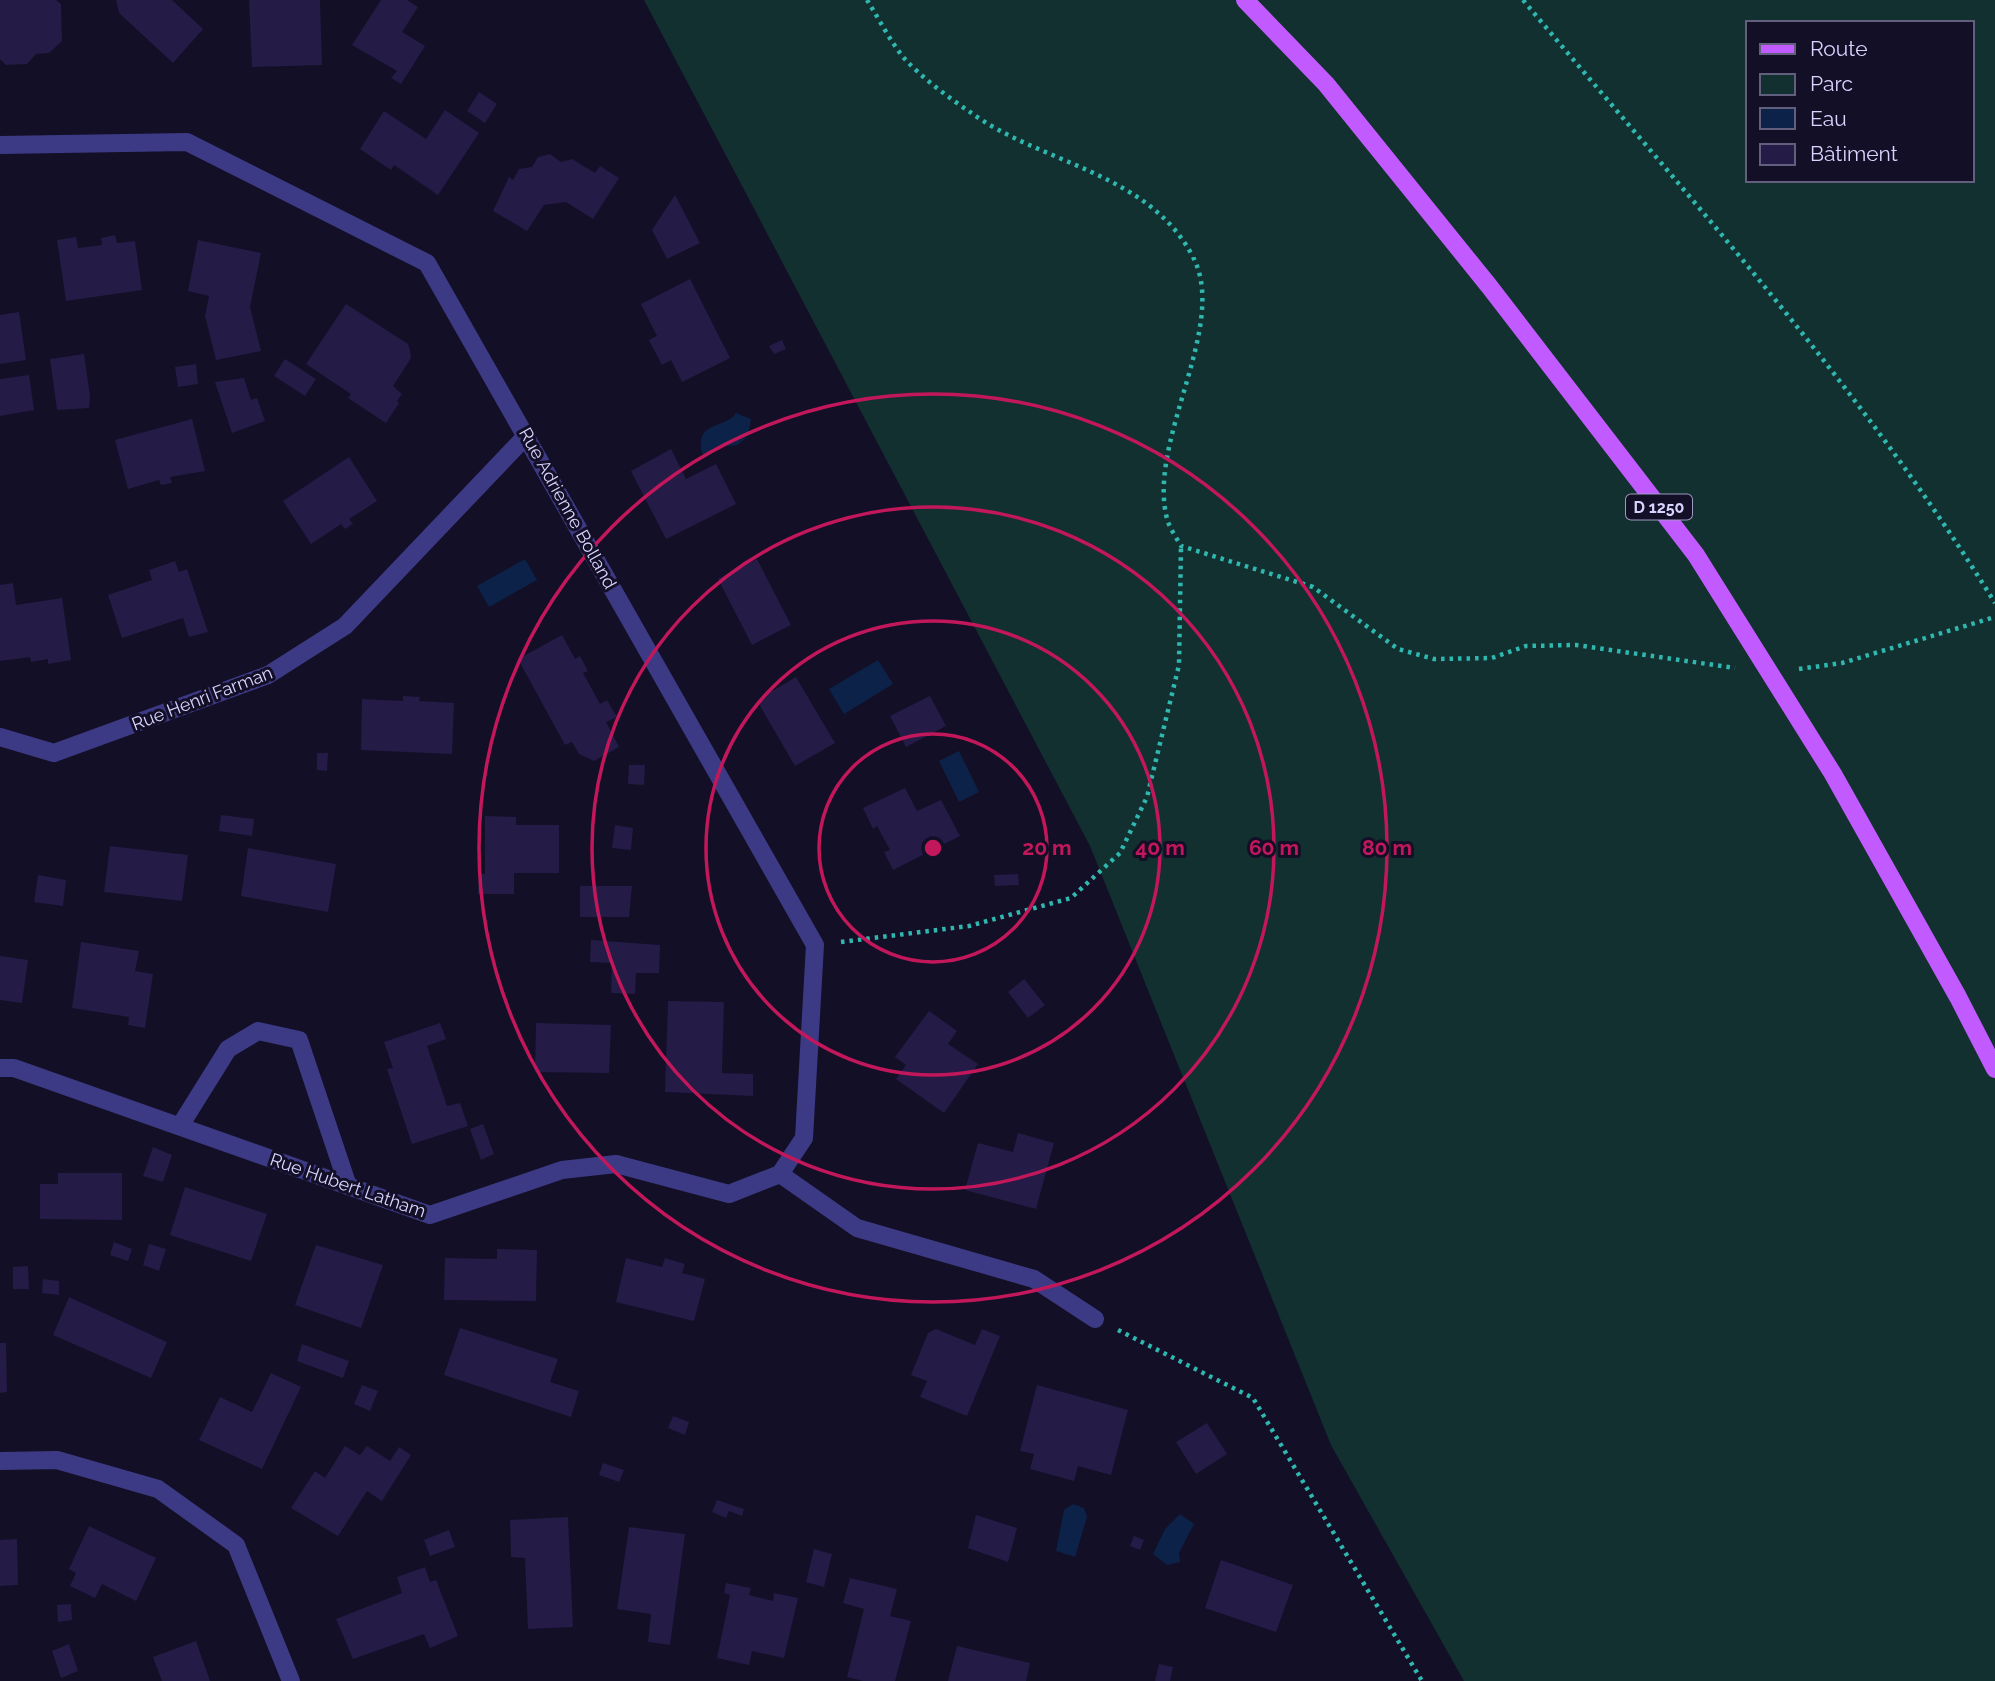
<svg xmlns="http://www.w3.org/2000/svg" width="1995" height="1681" font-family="Raleway,sans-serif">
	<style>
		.green { fill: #12302f; fill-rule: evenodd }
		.water { fill: #0c2248 }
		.building { fill: #241b47 }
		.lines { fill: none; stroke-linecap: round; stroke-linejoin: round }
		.path { stroke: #2fb8b0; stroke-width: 4.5; stroke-dasharray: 3.5 5; stroke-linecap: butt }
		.minor { stroke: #3d3a85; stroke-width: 18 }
		.primary { stroke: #c25bff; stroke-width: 18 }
		.ring { fill: none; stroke: #c2185b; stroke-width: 3.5 }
		.labels { text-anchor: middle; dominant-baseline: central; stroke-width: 6; stroke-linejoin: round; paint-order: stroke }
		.shield { fill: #130f26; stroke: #9e99be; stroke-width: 2 }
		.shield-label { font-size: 16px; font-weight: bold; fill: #d9d4ff }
		.street-label { font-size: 18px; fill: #d9d4ff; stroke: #130f26 }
		.centre { fill: #c2185b; stroke: #130f26; stroke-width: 3.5 }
		.ring-label { font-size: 21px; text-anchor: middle; font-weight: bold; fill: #c2185b; stroke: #130f26; stroke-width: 6; stroke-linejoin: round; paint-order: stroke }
	</style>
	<rect width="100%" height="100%" fill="#130f26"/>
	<path class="green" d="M644,0h1351v1681h-531l-133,-236 -241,-599zM1748,23h224v157h-224z"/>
	<g class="water">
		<path d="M736,413l15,6 -3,17 -11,9 -17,2 -13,10 -5,-4c-7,-33 22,-23 34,-40z"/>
		<polygon points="525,559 537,580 489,607 477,586"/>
		<polygon points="878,660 893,684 844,714 829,689"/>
		<polygon points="959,751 979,792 959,802 939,761"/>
		<polygon points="1073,1504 1084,1508 1087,1517 1075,1557 1056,1551 1064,1510"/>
		<polygon points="1180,1514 1194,1524 1179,1553 1180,1562 1167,1565 1153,1554 1165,1529"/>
	</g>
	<g class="building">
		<polygon points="0,0 56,0 61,4 62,41 49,53 36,54 27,64 6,65 0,59"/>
		<polygon points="116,0 172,0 203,29 173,63 119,13"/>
		<polygon points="249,0 320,0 322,65 252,67"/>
		<polygon points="381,0 407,0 418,7 402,32 425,46 401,84 391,78 397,71 352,45"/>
		<polygon points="479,92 497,104 485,123 467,111"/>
		<polygon points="445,110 479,133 438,195 394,165 391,170 360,149 384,111 426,139"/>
		<polygon points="550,154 561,162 572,159 595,173 600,166 619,178 593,219 566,202 544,205 527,231 493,211 509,177 513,180 519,169 532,167 538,157"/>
		<polygon points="675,195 700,243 667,259 652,230"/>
		<polygon points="115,235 117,243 135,241 142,290 66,301 57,240 76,237 78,248 102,245 101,238"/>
		<polygon points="198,240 261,253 250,307 261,351 216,360 205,316 209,296 188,291"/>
		<polygon points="690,279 730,358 682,382 671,360 662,365 653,348 649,340 657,336 641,304"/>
		<polygon points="346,304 408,344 410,350 411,358 393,386 402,394 397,401 399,403 386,423 348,398 351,394 306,364"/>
		<polygon points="19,312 26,360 0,364 0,315"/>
		<polygon points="782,340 786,349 774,354 769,346"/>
		<polygon points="84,354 90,396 89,408 57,410 50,359"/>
		<polygon points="285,359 316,379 305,396 274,376"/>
		<polygon points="196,364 198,384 178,387 175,367"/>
		<polygon points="29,375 34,410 0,416 0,379"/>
		<polygon points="244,378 251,400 257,398 265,421 232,433 215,382"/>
		<polygon points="192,419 205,471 170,477 172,483 161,485 159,480 128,489 115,440"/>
		<polygon points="671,449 686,479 716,464 736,504 666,539 631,471"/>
		<polygon points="349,457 377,501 349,519 353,524 345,529 341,524 311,544 283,501"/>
		<polygon points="757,559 791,625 752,645 718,579"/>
		<polygon points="175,561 179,572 187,569 208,632 189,637 183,618 122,638 108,595 152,580 149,570"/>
		<polygon points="13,583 16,605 62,598 71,660 48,664 48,659 31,662 30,657 0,661 0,585"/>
		<polygon points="562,635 575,659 580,656 588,671 583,673 600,704 607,700 617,717 606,722 619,747 594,761 579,754 572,742 565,745 518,659"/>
		<polygon points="796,677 835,743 795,766 760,706 762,697"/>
		<polygon points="403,696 420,697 419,701 454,703 452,754 361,750 362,699 403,701"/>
		<polygon points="930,696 946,726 906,747 890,716"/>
		<polygon points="317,753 328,753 327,771 317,770"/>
		<polygon points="629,765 645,765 644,785 628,784"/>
		<polygon points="905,788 917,811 941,800 960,836 893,870 884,852 890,850 877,826 873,829 863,808"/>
		<polygon points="221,815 254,819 252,836 219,831"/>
		<polygon points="485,816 516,817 516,825 559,825 559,873 514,873 514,894 478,894 479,874 485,874"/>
		<polygon points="615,825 633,828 631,850 612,848"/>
		<polygon points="110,846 188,855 182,901 104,892"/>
		<polygon points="248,848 336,864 328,912 241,896"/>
		<polygon points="1018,874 1019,885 995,886 994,875"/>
		<polygon points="38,875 66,880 63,906 34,902"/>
		<polygon points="580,886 632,886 629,917 580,917"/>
		<polygon points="591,940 660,945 659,973 636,973 635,994 611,993 612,963 590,962"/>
		<polygon points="81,942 139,951 135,971 153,974 145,1028 128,1025 129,1017 72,1008"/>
		<polygon points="0,956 28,960 22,1003 0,1000"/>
		<polygon points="1024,979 1045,1005 1028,1018 1008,992"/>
		<polygon points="668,1001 724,1002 722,1073 753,1074 753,1096 665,1092"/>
		<polygon points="929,1011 957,1031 948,1044 978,1064 944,1113 896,1079 906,1065 895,1057"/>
		<polygon points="440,1023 446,1039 427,1046 447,1106 460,1103 468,1126 412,1144 387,1069 393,1068 384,1042"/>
		<polygon points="536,1023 611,1025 609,1073 535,1072"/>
		<polygon points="483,1124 494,1154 481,1160 470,1129"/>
		<polygon points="1018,1133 1054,1143 1036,1209 965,1190 978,1143 1013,1152"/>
		<polygon points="153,1147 172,1155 163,1182 143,1176"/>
		<polygon points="58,1173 122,1173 122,1220 40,1219 40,1184 58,1184"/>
		<polygon points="185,1187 267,1214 251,1261 170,1235"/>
		<polygon points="114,1242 132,1249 128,1261 110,1255"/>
		<polygon points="149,1244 166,1249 159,1271 143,1265"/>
		<polygon points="316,1245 383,1265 361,1328 295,1305"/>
		<polygon points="497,1249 537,1250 536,1301 444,1300 445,1258 497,1259"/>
		<polygon points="626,1258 662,1267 665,1258 685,1264 682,1273 705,1279 694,1321 616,1302"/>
		<polygon points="28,1266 29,1289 13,1289 13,1267"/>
		<polygon points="43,1279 59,1281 59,1295 42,1293"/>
		<polygon points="69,1297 167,1342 151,1378 53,1335"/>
		<polygon points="460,1328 558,1359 550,1382 579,1391 571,1417 444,1375"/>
		<polygon points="936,1329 975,1345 982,1329 1000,1336 967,1416 920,1397 927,1381 911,1375 928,1333"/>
		<polygon points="0,1343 6,1343 7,1392 0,1393"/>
		<polygon points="302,1344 349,1361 343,1378 297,1361"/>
		<polygon points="271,1373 301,1387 262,1469 199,1440 220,1397 252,1412"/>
		<polygon points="362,1385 378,1391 370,1411 354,1404"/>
		<polygon points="1037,1385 1128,1410 1111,1475 1078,1466 1074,1481 1030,1469 1034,1454 1020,1451"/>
		<polygon points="673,1416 689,1422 685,1435 668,1428"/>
		<polygon points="1207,1423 1227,1454 1196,1474 1176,1442"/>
		<polygon points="345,1446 360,1455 367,1446 390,1461 399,1447 411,1455 382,1501 367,1491 338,1536 291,1508 315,1471 325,1478"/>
		<polygon points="603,1463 624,1470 619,1482 599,1475"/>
		<polygon points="717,1500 744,1509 742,1516 729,1511 726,1518 712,1512"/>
		<polygon points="976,1515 1017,1528 1008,1562 968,1548"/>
		<polygon points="568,1517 573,1627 528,1629 525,1558 511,1557 510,1520"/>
		<polygon points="89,1526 156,1558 136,1601 102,1584 95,1598 70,1586 76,1573 69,1569"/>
		<polygon points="629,1527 685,1534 670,1645 648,1642 651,1614 617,1609"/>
		<polygon points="449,1530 455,1547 430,1556 424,1540"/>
		<polygon points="1134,1536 1144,1540 1140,1550 1130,1546"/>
		<polygon points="17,1539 18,1585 0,1586 0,1540"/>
		<polygon points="814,1549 832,1554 824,1587 806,1582"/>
		<polygon points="1221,1560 1293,1585 1276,1632 1205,1608"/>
		<polygon points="425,1567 430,1582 436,1580 458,1636 430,1648 424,1634 353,1659 336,1619 402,1593 397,1577"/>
		<polygon points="850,1578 897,1589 890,1616 911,1621 895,1681 863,1681 847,1677 864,1609 843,1603"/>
		<polygon points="726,1583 751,1588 749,1595 773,1601 774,1593 798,1598 784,1658 752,1651 749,1665 717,1658 730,1595 724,1593"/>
		<polygon points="71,1604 72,1620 58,1622 57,1605"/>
		<polygon points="196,1641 210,1681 162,1681 153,1657"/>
		<polygon points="69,1644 78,1671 61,1678 52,1651"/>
		<polygon points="957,1646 1030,1663 1026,1681 948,1681"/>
		<polygon points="1159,1664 1173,1667 1170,1681 1155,1681"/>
	</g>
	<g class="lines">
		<g class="path">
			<path d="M867,0c12,19 23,41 37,58 18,20 44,39 66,54 71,52 179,60 223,145 37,70 -49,187 -25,265 3,8 9,17 13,24l132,41 85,62 36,10 58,-1 34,-12 50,-1 159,23"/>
			<path d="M1523,0c164,196 338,386 472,603"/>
			<polyline points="1799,669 1842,663 1995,617"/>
			<polyline points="841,942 969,926 1071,898 1120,853 1147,797 1179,665 1181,546"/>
			<polyline points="1118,1330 1253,1398 1422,1681"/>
		</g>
		<g class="minor">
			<polyline points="0,145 187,142 427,263 815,945 804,1138 780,1174"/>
			<polyline points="0,737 54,753 268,675 345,626 527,435"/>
			<polyline points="0,1068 14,1068 430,1215 562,1170 616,1164 729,1194 780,1174"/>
			<polyline points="180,1126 228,1049 258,1031 299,1040 348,1186"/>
			<polyline points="780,1174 857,1228 1034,1279 1095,1319"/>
			<polyline points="0,1461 57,1460 158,1489 236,1545 291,1681"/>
		</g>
		<polyline class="primary" points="1245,0 1326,84 1489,286 1696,555 1833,774 1958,997 1995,1069"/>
	</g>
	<g class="ring">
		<circle cx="933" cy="848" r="114"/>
		<circle cx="933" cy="848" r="227"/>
		<circle cx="933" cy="848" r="341"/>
		<circle cx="933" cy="848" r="454"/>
	</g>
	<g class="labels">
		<rect class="shield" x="1626" y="494.5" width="66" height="25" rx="5"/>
		<g class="shield-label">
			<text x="1659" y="507">D 1250</text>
		</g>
		<g class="street-label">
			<text transform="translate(568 508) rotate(61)">Rue Adrienne Bolland</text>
			<text transform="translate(202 698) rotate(-21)">Rue Henri Farman</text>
			<text transform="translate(348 1185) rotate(19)">Rue Hubert Latham</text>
		</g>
	</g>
	<circle cx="933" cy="848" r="10" class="centre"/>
	<g class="ring-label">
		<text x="1047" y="855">20 m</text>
		<text x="1160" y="855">40 m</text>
		<text x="1274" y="855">60 m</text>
		<text x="1387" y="855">80 m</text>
	</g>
	<rect x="1746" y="21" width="228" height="161" fill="#130f26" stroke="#625e7d" stroke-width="2"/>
	<rect x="1760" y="44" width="35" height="10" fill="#c25bff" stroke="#625e7d" stroke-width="2"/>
	<text x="1810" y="56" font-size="21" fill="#d9d4ff">Route</text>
	<rect x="1760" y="74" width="35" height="21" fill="#12302f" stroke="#625e7d" stroke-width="2"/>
	<text x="1810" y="91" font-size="21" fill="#d9d4ff">Parc</text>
	<rect x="1760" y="108" width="35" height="21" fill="#0c2248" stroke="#625e7d" stroke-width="2"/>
	<text x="1810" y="126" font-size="21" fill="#d9d4ff">Eau</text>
	<rect x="1760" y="144" width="35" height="21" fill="#241b47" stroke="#625e7d" stroke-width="2"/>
	<text x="1810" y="161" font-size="21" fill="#d9d4ff">Bâtiment</text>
</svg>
